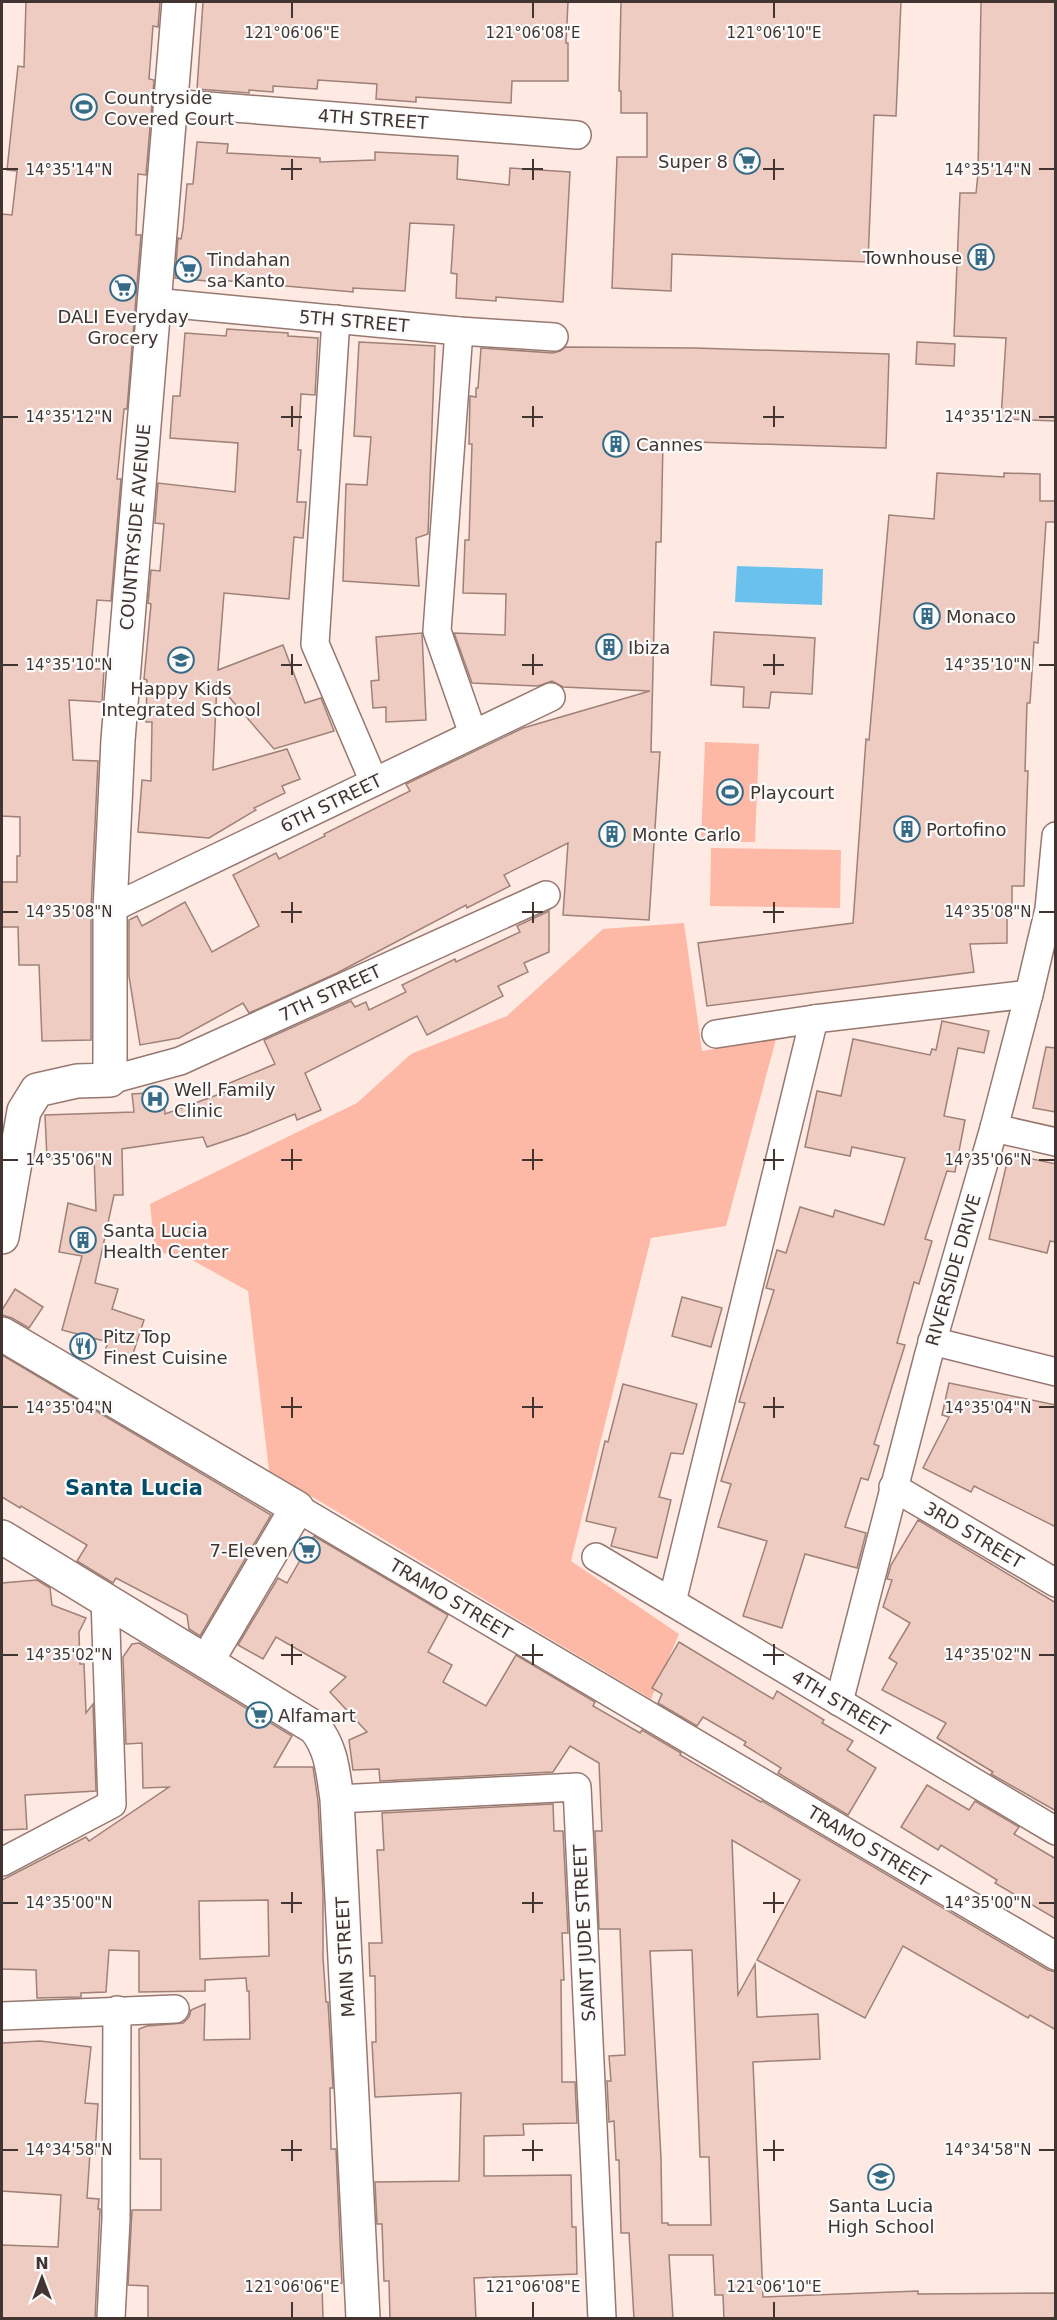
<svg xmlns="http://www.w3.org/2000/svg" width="1057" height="2320" font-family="'DejaVu Sans',sans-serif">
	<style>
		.green { fill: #feb9a6 }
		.water { fill: #6ac1ed }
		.building { fill: #eeccc2; stroke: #9f8178; stroke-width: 1.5; fill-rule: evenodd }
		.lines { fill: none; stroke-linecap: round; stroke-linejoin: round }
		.minor-casing { stroke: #977870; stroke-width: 30 }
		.tertiary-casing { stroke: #977870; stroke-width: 36 }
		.minor { stroke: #fff; stroke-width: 27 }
		.tertiary { stroke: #fff; stroke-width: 33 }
		.ticks { fill: none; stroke: #413431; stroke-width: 2 }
		.labels { text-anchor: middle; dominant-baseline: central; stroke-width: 4.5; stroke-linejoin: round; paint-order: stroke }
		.poi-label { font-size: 18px; fill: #413431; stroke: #fbfbfb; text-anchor: start }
		.street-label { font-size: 18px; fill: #413431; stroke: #fbfbfb }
		.quarter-label { font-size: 21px; font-weight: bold; fill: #024c69; stroke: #fbfbfb }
		.ticks-label { font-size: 15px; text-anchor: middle; fill: #413431; stroke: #fbfbfb; stroke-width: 4.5; stroke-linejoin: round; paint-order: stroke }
	</style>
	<rect width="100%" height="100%" fill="#fee9e3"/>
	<g class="green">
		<polygon points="705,742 759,744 755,842 701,841"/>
		<polygon points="711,848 841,850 840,908 710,906"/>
		<polygon points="684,923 702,1051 776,1039 726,1226 651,1238 571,1561 679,1634 651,1699 269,1471 248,1291 192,1260 155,1251 150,1204 357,1103 411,1054 507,1016 603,929"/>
	</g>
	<polygon class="water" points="737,566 823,569 822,605 735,602"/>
	<g class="building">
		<polygon points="26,2 160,2 158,27 153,26 149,79 154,80 146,175 138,174 136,235 141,235 127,409 124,409 117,479 121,479 111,601 97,600 91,669 104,669 102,702 69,700 73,760 98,761 91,909 91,1040 42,1041 39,965 19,965 18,927 2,927 2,882 17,882 17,856 20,856 20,817 2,816 2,214 12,215 17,171 7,170 18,66 24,67"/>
		<polygon points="203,2 568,2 566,43 568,43 568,81 512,81 511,103 416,97 416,102 376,99 377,84 318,80 317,89 273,86 273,92 249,90 249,93 197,89"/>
		<polygon points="621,2 901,2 896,116 874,115 868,262 672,254 671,291 612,288 617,157 647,157 647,113 621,113 621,91 619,91"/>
		<polygon points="981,2 1056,2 1056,421 1001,419 1006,338 954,336 960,193 976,193 978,174"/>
		<polygon points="197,142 228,144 227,153 320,158 320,162 375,160 375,152 458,156 457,179 509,185 510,168 570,172 563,302 496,297 496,301 456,298 457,274 451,273 454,225 410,223 405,291 353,288 353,292 219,280 218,282 175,278 178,238 181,239 183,229 187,184 193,184"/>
		<polygon points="227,329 288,333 288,336 318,338 315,395 301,394 298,450 301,450 297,502 306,502 303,538 294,537 289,599 224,593 218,670 283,645 305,703 321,698 334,731 274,749 217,683 213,770 287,749 300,779 282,786 285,793 254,808 256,810 209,838 138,832 142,780 151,781 152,722 146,722 147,680 144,679 151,604 148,603 151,570 160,571 164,524 155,523 158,483 235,492 238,443 170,438 173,396 180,396 185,333 226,336"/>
		<polygon points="359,342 435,346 428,534 416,538 419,586 343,581 346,484 367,485 371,437 354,436"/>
		<polygon points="917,342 955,344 954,366 916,364"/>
		<polygon points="566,347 695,348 889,354 886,448 663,441 661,542 656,542 651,752 660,752 649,920 563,915 568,843 504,875 510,886 467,908 466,905 337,973 249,1013 243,1003 179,1038 140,1045 129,976 129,920 137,916 142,926 185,902 212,952 259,926 233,875 276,853 279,859 325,836 324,834 410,791 406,784 523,728 650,691 563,687 552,681 538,686 472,683 454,633 505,635 506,594 463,593 465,540 469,540 472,444 469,444 470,396 476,397 476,388 478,388 481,348 553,353 560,351"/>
		<polygon points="937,473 1004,477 1004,473 1040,474 1040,501 1056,501 1056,522 1046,522 1038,643 1034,642 1030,703 1027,703 1025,771 1028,771 1024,886 1012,886 1012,918 1007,918 1007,943 970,944 974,972 707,1006 698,943 853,923 866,739 869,740 889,515 934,519"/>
		<polygon points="714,632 815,638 812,694 771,692 769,708 743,707 744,687 711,685"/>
		<polygon points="422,633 426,720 386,722 386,707 373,708 371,681 379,680 376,637"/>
		<polygon points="549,911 549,952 524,963 528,972 498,986 503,996 427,1035 417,1016 305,1073 321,1110 297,1120 295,1114 246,1134 207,1147 203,1137 122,1149 123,1195 114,1195 95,1283 118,1289 112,1309 144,1320 131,1360 105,1351 108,1342 62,1330 82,1256 59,1252 68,1203 96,1211 94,1156 47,1159 45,1115 134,1112 132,1094 163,1092 165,1114 228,1091 225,1085 275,1064 264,1040 351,1001 355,1007 366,1002 369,1010 406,992 402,985 455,959 456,962 520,932 517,926"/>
		<polygon points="942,1021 989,1031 984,1053 958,1048 944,1116 965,1120 955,1172 947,1171 925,1239 932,1241 919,1284 914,1282 897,1343 905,1345 874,1444 879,1446 868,1480 861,1478 845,1527 866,1533 857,1568 805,1554 782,1628 743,1616 767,1541 718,1527 731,1484 721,1481 745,1403 739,1402 774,1290 766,1288 777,1250 786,1253 800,1207 833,1217 835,1210 884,1225 905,1158 852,1147 850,1156 805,1147 817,1091 841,1096 853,1039 930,1055 932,1049 936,1050"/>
		<polygon points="1046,1047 1056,1048 1056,1112 1033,1108"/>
		<polygon points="1009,1154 1056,1164 1056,1242 1050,1241 1047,1253 989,1239"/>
		<polygon points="15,1289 43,1307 29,1328 12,1318 2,1315 2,1310"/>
		<polygon points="682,1297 722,1308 711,1347 672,1336"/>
		<polygon points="2,1355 271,1515 200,1636 189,1629 187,1615 116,1578 113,1583 77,1561 87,1545 21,1506 20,1508 2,1497"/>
		<polygon points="949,1383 1056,1405 1056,1527 974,1486 971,1492 923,1468 949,1417 942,1415"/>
		<polygon points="623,1384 697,1404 683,1454 671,1453 659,1497 671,1500 657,1558 611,1546 616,1528 586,1521 605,1441 608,1442"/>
		<polygon points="918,1520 1056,1603 1056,1811 991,1774 993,1772 937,1738 946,1723 882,1690 897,1663 889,1658 910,1623 883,1607 892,1580 887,1579 891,1565"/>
		<path d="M314,1536l134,79 -20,37 24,13 -9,17 43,24 30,-51 79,47 -2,4 47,27 2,-3 39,23 -1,2 81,47 1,-1 286,169 8,2v58l-26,-15 -2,3 -125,-72 -38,72 -108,-58 43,-80 -68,-40 6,155 17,-31 2,53 61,-3 2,45 -67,3 10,235 155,-6v3l138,-1v26h-332l-1,-24h-8l-2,-40h-44l4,64h-39l-5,-86h-8l-2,-73h-3l-2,-39 -5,1 -2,-41h4l-2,-25 16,-1 -5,-126h-21l-4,-98h7l-3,-68 -29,-17 -17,26 -173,9 -1,-12 -26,1 -4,-30 18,-8 -37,-40 16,-15 -70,-40 -13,22 -25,-14 40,-67 9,5zM692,1950l8,207h9l2,68h-43v-2h-6l-1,-65 -11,-207z"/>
		<polygon points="37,1580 50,1588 52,1605 86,1618 79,1632 80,1664 84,1664 86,1713 93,1704 96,1791 25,1795 27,1829 2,1830 2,1583"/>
		<polygon points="679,1642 773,1699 777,1691 824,1720 822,1723 853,1741 847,1750 876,1768 848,1815 778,1773 781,1768 744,1745 746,1742 703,1717 697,1726 658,1703 662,1694 652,1688"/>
		<path d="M139,1643l153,93 -18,31h39l5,34 5,92v64l3,45h2l5,86h-3l1,61h5l5,114 1,20 -20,1 1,35h-175v-33l-20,-1 4,-75h29v-51h-21l-1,-130 8,-3 36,-3 6,-6 2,-7 14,-6 -1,36 46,-1 -1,-48h-2l-1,-13 -41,2v11l-66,1v-41l-30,-1 -3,42 -25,1v4l-44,1 -1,-28 -34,-1v-89l84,-43 3,4 80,-54 -26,1 -1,-45 -16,1 -3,-87 9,-13zM268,1900l1,56 -69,3 -1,-58z"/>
		<polygon points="927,1785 969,1810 975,1801 1019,1827 1014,1834 1056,1859 1056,1919 995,1883 997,1880 941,1845 938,1850 901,1827"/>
		<polygon points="553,1804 554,1831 563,1831 568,1933 562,1933 564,1980 561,1980 562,2082 575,2082 577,2123 523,2124 524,2135 484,2136 484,2176 571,2175 572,2227 576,2227 577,2274 474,2278 476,2319 390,2319 389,2281 384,2281 382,2224 377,2224 375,2182 459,2181 461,2093 375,2097 372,2042 376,2042 375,1976 370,1976 369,1943 382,1943 377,1850 384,1850 382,1813"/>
		<polygon points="40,2041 91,2047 85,2103 98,2104 95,2154 90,2153 87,2198 99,2199 98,2209 100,2209 95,2319 2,2319 2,2245 58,2247 61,2195 2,2191 2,2043"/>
	</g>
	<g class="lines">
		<g class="minor-casing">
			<g id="minor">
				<polyline points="170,103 577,135"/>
				<polyline points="154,302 459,331 554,337"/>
				<polyline points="336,319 315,644 374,782"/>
				<polyline points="459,331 437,631 473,734"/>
				<polyline points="110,909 551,697"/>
				<polyline points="716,1034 814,1019 1029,994"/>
				<polyline points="110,1080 180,1061 546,895"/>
				<polyline points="994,1128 1056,1142"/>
				<polyline points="932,1341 1056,1372"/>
				<polyline points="893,1487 1056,1583"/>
				<polyline points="297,1508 1056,1956"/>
				<polyline points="596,1557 1056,1831"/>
				<polyline points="672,1602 814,1019"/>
				<polyline points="839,1702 928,1357 994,1128 1029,994 1049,909 1056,836"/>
				<polyline points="337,1799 577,1787 602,2318"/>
				<polyline points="2,1862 112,1804 105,1599"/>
				<polyline points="2,2016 175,2009"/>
				<polyline points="111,2318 116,2219 117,2010"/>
			</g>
		</g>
		<g class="tertiary-casing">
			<g id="tertiary">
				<polyline points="2,1237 24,1111 37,1090 77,1081 110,1080 110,909 118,740 179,2"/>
				<polyline points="2,1334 297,1508 207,1661"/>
				<path d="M2,1537l313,191c17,21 18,45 22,71l26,519"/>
			</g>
		</g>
		<use href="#minor" class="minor"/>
		<use href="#tertiary" class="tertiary"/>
	</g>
	<path class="ticks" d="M292,3v15M533,3v15M774,3v15M292,159v21M533,159v21M774,159v21M3,169h15M281,169h21M522,169h21M763,169h21M1039,169h15M292,406v21M533,406v21M774,406v21M3,417h15M281,417h21M522,417h21M763,417h21M1039,417h15M292,654v21M533,654v21M774,654v21M3,665h15M281,665h21M522,665h21M763,665h21M1039,665h15M292,902v21M533,902v21M774,902v21M3,912h15M281,912h21M522,912h21M763,912h21M1039,912h15M292,1149v21M533,1149v21M774,1149v21M3,1160h15M281,1160h21M522,1160h21M763,1160h21M1039,1160h15M292,1397v21M533,1397v21M774,1397v21M3,1407h15M281,1407h21M522,1407h21M763,1407h21M1039,1407h15M292,1644v21M533,1644v21M774,1644v21M3,1655h15M281,1655h21M522,1655h21M763,1655h21M1039,1655h15M292,1892v21M533,1892v21M774,1892v21M3,1903h15M281,1903h21M522,1903h21M763,1903h21M1039,1903h15M292,2140v21M533,2140v21M774,2140v21M3,2150h15M281,2150h21M522,2150h21M763,2150h21M1039,2150h15M292,2302v15M533,2302v15M774,2302v15"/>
	<defs>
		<g id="stadium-ring" transform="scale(1.35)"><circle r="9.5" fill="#fbfbfb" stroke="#356b86" stroke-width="1.5"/><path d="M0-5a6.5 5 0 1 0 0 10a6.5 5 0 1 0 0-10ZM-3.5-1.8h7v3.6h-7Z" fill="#356b86"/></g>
		<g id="supermarket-ring" transform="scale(1.35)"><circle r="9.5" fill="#fbfbfb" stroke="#356b86" stroke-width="1.5"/><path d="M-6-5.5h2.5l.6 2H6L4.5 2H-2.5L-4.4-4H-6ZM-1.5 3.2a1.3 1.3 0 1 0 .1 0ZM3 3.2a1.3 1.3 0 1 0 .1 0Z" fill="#356b86"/></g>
		<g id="building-ring" transform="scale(1.35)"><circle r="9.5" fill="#fbfbfb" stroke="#356b86" stroke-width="1.5"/><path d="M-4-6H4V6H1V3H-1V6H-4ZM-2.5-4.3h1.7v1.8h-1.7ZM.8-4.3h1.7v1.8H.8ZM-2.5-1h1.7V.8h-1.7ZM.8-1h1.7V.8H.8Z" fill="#356b86"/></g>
		<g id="school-ring" transform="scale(1.35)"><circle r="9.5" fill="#fbfbfb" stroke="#356b86" stroke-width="1.5"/><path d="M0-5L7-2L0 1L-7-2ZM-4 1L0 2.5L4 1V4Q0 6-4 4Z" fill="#356b86"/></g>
		<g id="hospital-ring" transform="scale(1.35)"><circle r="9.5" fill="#fbfbfb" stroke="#356b86" stroke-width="1.5"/><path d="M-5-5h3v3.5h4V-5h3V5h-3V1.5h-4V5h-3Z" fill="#356b86"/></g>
		<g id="restaurant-ring" transform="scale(1.35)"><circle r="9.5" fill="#fbfbfb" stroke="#356b86" stroke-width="1.5"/><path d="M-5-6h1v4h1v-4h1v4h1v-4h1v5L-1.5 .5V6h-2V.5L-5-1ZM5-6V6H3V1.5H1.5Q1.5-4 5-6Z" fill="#356b86"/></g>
	</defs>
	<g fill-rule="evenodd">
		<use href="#stadium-ring" x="84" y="107"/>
		<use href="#supermarket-ring" x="747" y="161"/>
		<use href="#building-ring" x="981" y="257"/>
		<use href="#supermarket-ring" x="188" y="269"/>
		<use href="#supermarket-ring" x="123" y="288"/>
		<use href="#building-ring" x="616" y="444"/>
		<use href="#building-ring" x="927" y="616"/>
		<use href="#building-ring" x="609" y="647"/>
		<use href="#school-ring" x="181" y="660"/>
		<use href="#stadium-ring" x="730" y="792"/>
		<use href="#building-ring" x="907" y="829"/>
		<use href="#building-ring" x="612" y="834"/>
		<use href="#hospital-ring" x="155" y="1099"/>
		<use href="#building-ring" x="83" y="1240"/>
		<use href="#restaurant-ring" x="83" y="1346"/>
		<use href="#supermarket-ring" x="307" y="1550"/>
		<use href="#supermarket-ring" x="259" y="1715"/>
		<use href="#school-ring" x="881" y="2177"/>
	</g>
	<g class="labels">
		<g class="poi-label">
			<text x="104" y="97">Countryside<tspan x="104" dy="21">Covered Court</tspan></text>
			<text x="728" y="161" text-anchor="end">Super 8</text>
			<text x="962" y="257" text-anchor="end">Townhouse</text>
			<text x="207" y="259">Tindahan<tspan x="207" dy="21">sa Kanto</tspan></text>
			<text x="123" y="316" text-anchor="middle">DALI Everyday<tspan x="123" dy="21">Grocery</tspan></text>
			<text x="636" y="444">Cannes</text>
			<text x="946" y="616">Monaco</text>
			<text x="628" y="647">Ibiza</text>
			<text x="181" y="688" text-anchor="middle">Happy Kids<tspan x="181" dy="21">Integrated School</tspan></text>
			<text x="750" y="792">Playcourt</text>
			<text x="926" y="829">Portofino</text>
			<text x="632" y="834">Monte Carlo</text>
			<text x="174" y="1089">Well Family<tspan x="174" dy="21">Clinic</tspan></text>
			<text x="103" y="1230">Santa Lucia<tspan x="103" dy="21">Health Center</tspan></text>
			<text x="103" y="1336">Pitz Top<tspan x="103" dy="21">Finest Cuisine</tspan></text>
			<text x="288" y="1550" text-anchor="end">7-Eleven</text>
			<text x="278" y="1715">Alfamart</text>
			<text x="881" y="2205" text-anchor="middle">Santa Lucia<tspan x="881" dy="21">High School</tspan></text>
		</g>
		<g class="street-label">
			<text transform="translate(373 119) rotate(4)">4TH STREET</text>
			<text transform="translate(354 321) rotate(5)">5TH STREET</text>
			<text transform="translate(135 527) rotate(-85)">COUNTRYSIDE AVENUE</text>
			<text transform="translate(331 803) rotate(-26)">6TH STREET</text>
			<text transform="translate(330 993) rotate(-25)">7TH STREET</text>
			<text transform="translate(953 1270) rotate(-74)">RIVERSIDE DRIVE</text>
			<text transform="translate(974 1535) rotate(31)">3RD STREET</text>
			<text transform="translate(451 1599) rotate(31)">TRAMO STREET</text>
			<text transform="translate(841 1703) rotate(31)">4TH STREET</text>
			<text transform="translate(869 1846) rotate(31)">TRAMO STREET</text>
			<text transform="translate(584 1933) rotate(-93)">SAINT JUDE STREET</text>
			<text transform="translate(345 1957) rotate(-93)">MAIN STREET</text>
		</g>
		<g class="quarter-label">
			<text x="134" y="1488">Santa Lucia</text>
		</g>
	</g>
	<g class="ticks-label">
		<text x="292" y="38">121°06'06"E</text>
		<text x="533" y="38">121°06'08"E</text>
		<text x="774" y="38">121°06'10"E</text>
		<text x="69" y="175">14°35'14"N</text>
		<text x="988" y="175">14°35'14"N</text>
		<text x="69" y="422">14°35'12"N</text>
		<text x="988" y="422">14°35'12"N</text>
		<text x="69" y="670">14°35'10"N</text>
		<text x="988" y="670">14°35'10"N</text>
		<text x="69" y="917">14°35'08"N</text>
		<text x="988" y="917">14°35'08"N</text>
		<text x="69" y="1165">14°35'06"N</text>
		<text x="988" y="1165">14°35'06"N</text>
		<text x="69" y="1413">14°35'04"N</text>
		<text x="988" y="1413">14°35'04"N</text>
		<text x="69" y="1660">14°35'02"N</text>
		<text x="988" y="1660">14°35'02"N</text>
		<text x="69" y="1908">14°35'00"N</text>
		<text x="988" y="1908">14°35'00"N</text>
		<text x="69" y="2155">14°34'58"N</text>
		<text x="988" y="2155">14°34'58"N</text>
		<text x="292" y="2292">121°06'06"E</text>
		<text x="533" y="2292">121°06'08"E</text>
		<text x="774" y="2292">121°06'10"E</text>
	</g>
	<rect width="1057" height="2320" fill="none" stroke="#413431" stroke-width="6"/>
	<g transform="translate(42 2278)" stroke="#fbfbfb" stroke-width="4.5" paint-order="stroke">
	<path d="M0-4.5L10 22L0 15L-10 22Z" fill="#413431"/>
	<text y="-9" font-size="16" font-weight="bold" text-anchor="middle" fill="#413431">N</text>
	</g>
</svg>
